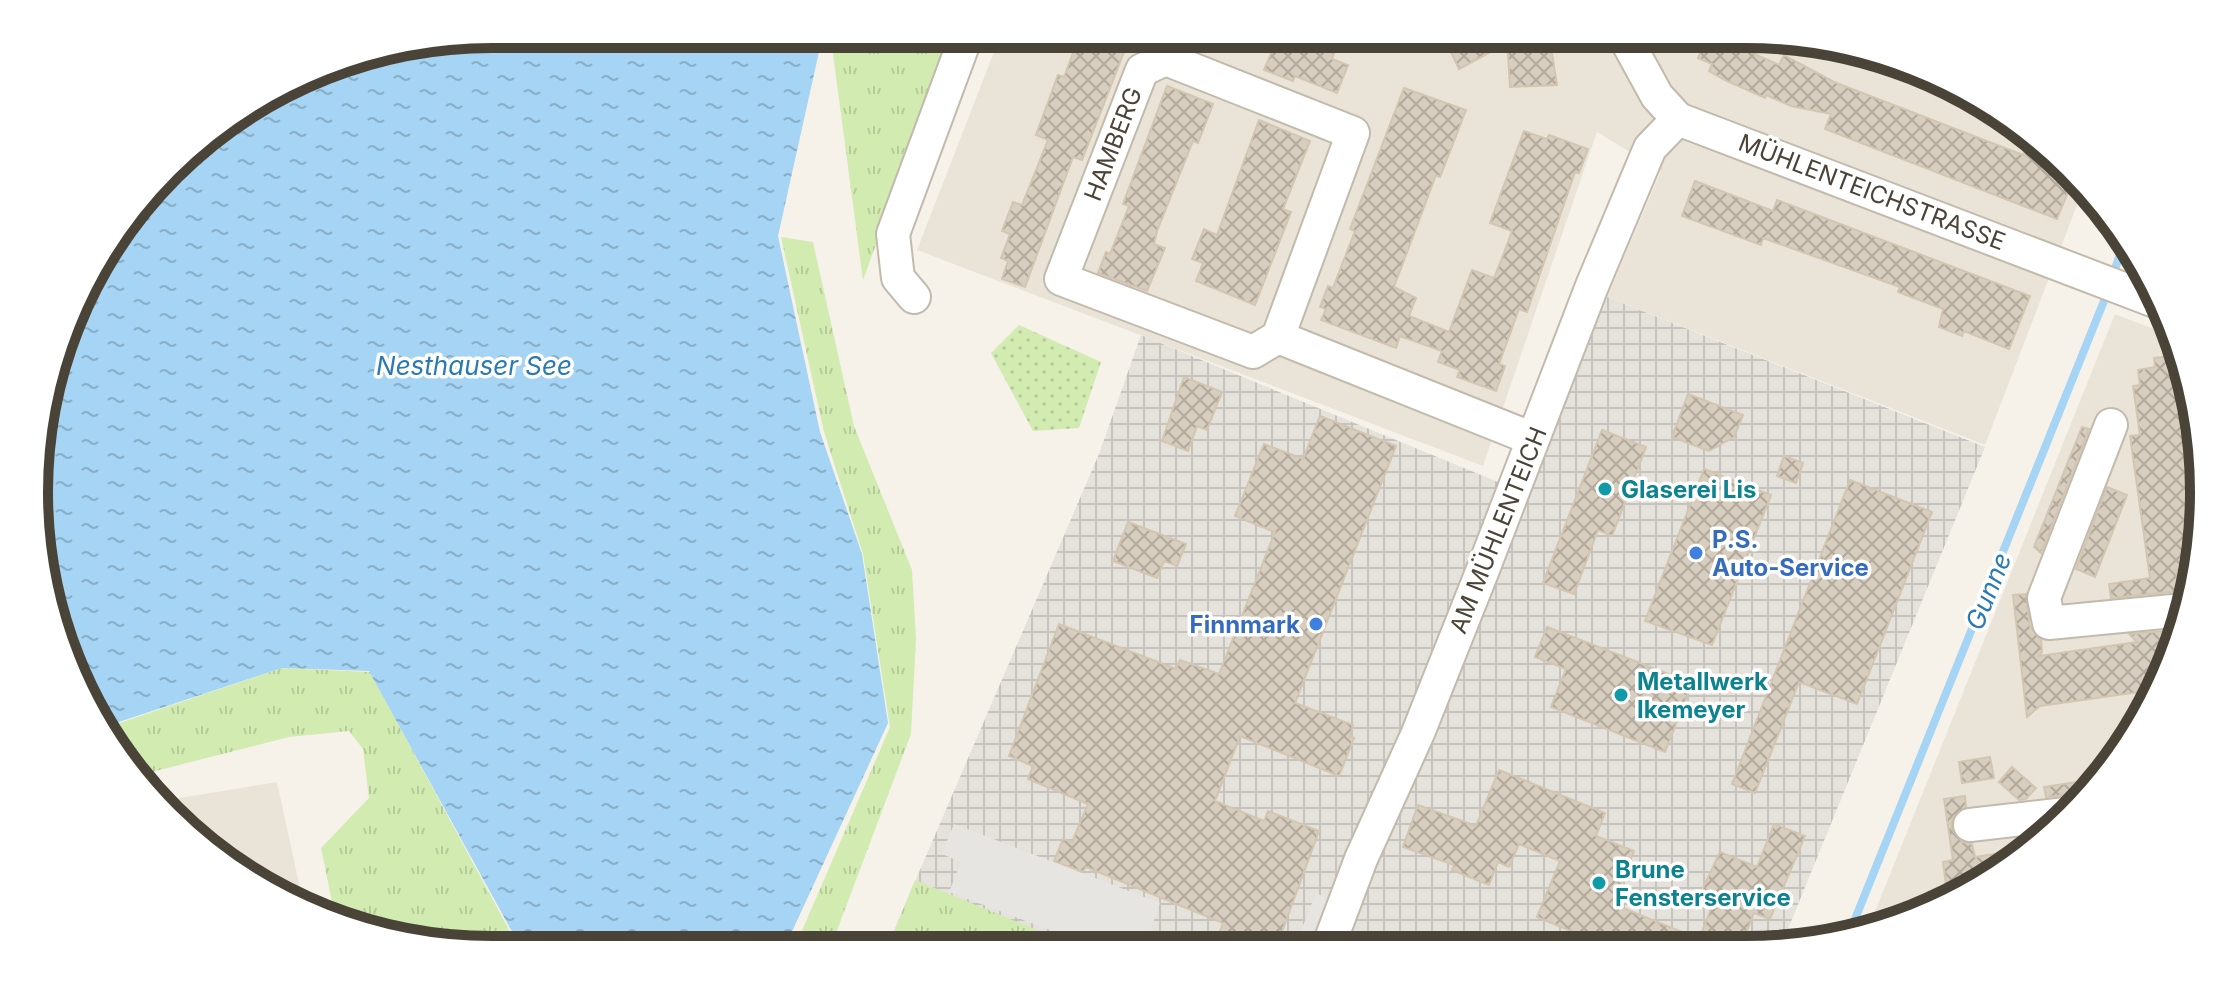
<svg xmlns="http://www.w3.org/2000/svg" width="2238" height="984" font-family="Inter,sans-serif">
	<style>
		.residential { fill: #eae4d8 }
		.industrial { fill: url(#industrial-grid) }
		.grass { fill: url(#grass-tufts) }
		.park { fill: url(#park-dots) }
		.parking { fill: #e7e5e1 }
		.water { fill: url(#water-ripples) }
		.lines { fill: none; stroke-linecap: round; stroke-linejoin: round }
		.stream { stroke: #a5d4f4; stroke-width: 8 }
		.building { fill: url(#building-cross-hatch); stroke: #d3c6b1; stroke-width: 2 }
		.minor-casing { stroke: #c2baac; stroke-width: 36 }
		.minor { stroke: #fff; stroke-width: 32 }
		.culture-dot { fill: #0f9aa8; stroke: #fff; stroke-width: 3 }
		.shop-dot { fill: #3f7fe0; stroke: #fff; stroke-width: 3 }
		.labels { text-anchor: middle; dominant-baseline: central; stroke-width: 7; stroke-linejoin: round; paint-order: stroke }
		.street-label { font-size: 24px; fill: #4a4337; stroke: #fff }
		.culture-label { font-size: 24px; font-weight: bold; fill: #0d838f; stroke: #fff; text-anchor: start }
		.shop-label { font-size: 24px; font-weight: bold; fill: #366cbe; stroke: #fff; text-anchor: start }
		.water-label { font-size: 26px; font-style: italic; fill: #297ab3; stroke: #fff }
		.rim { fill: none; stroke: #4a4337; stroke-width: 10 }
	</style>
	<defs>
		<pattern id="industrial-grid" width="8" height="8" patternUnits="userSpaceOnUse" patternTransform="scale(2)"><rect width="8" height="8" fill="#e5e1db"/><path d="M0 4h8M4 0v8" fill="none" stroke="#c6c2bd"/></pattern>
		<pattern id="grass-tufts" width="24" height="20" patternUnits="userSpaceOnUse" patternTransform="scale(2)"><rect width="24" height="20" fill="#d1ebb1"/><path d="M3 7l-1-3M5 7V3M7 7l1-3M15 17l-1-3M17 17v-4M19 17l1-3" fill="none" stroke="#b5cb99"/></pattern>
		<pattern id="park-dots" width="8" height="8" patternUnits="userSpaceOnUse" patternTransform="scale(2)"><rect width="8" height="8" fill="#d1ebb1"/><path d="M2 2h.1M6 6h.1" fill="none" stroke="#b5cb99" stroke-width="1.8" stroke-linecap="round"/></pattern>
		<pattern id="water-ripples" width="26" height="14" patternUnits="userSpaceOnUse" patternTransform="scale(2)"><rect width="26" height="14" fill="#a5d4f4"/><path d="M2 4q2-2 4 0t4 0M15 11q2-2 4 0t4 0" fill="none" stroke="#88aec6"/></pattern>
		<pattern id="building-cross-hatch" width="8" height="8" patternUnits="userSpaceOnUse" patternTransform="scale(2)"><rect width="8" height="8" fill="#d8cebf"/><path d="M0 0l8 8M0 8l8-8" fill="none" stroke="#b1a99c"/></pattern>
	</defs>
	<rect width="100%" height="100%" fill="#f6f2ea"/>
	<g class="residential">
		<polygon points="1001,34 1746,34 1894,58 2048,148 2082,192 1985,445 1607,297 1661,171 1597,132 1483,466 917,250"/>
		<polygon points="2115,314 2169,335 2203,463 2180,640 2110,770 2025,855 1922,915 1868,929"/>
		<polygon points="277,782 295,865 303,902 190,837 161,801"/>
	</g>
	<polygon class="industrial" points="1607,297 1985,447 1781,946 886,949 1099,454 1141,335 1527,494"/>
	<g class="grass">
		<polygon points="844,34 953,34 863,280 833,54"/>
		<polygon points="781,237 813,242 854,426 912,570 916,639 911,734 830,949 794,949 890,727 863,554 824,432"/>
		<polygon points="282,668 370,672 520,950 492,950 344,926 336,921 321,848 369,798 363,749 349,731 289,737 140,775 102,729"/>
		<polygon points="915,880 1081,948 887,949"/>
	</g>
	<polygon class="park" points="1019,325 1101,362 1079,428 1033,431 991,353"/>
	<g class="parking">
		<polygon points="954,824 1160,903 1149,934 1169,942 1167,948 1097,948 949,892 961,862 942,854"/>
		<polygon points="1316,893 1339,903 1321,947 1294,948"/>
	</g>
	<polygon class="water" points="492,34 823,34 778,236 820,432 862,554 888,723 784,949 522,950 369,671 282,668 101,728 95,721 43,581 43,403 95,263 190,147 344,58"/>
	<g class="lines">
		<g class="stream">
			<polyline points="2112,278 2123,245"/>
			<polyline points="1849,934 2108,291"/>
		</g>
	</g>
	<g class="building">
		<polygon points="1080,34 1131,34 1082,160 1073,157 1025,287 1002,279 1008,261 1001,258 1010,234 1002,231 1013,202 1022,205 1048,140 1036,135 1058,75 1064,77"/>
		<polygon points="1470,34 1482,34 1492,51 1459,69 1448,46"/>
		<polygon points="1526,34 1549,34 1557,85 1510,87 1507,39 1526,38"/>
		<polygon points="1709,34 1779,65 1784,55 1834,82 2023,155 2027,143 2053,154 2073,180 2057,219 1825,129 1831,114 1791,106 1766,95 1765,98 1725,80 1709,71 1712,64 1698,58"/>
		<polygon points="1278,36 1305,46 1309,37 1336,48 1332,59 1348,65 1337,93 1295,76 1293,81 1264,70"/>
		<polygon points="1167,86 1213,104 1198,143 1193,141 1157,231 1154,244 1165,248 1147,291 1098,273 1106,252 1110,254 1129,206 1123,204"/>
		<polygon points="1404,88 1466,110 1440,177 1436,175 1394,287 1416,298 1409,316 1449,332 1472,270 1494,278 1502,258 1512,231 1490,223 1524,131 1547,139 1549,135 1588,149 1579,173 1575,172 1527,312 1519,309 1499,364 1505,366 1496,391 1457,377 1460,370 1438,362 1442,351 1400,336 1396,348 1321,320 1326,309 1320,307 1328,286 1333,288 1355,231 1350,229"/>
		<polygon points="1259,120 1310,141 1283,209 1291,212 1255,305 1196,281 1203,263 1192,259 1204,229 1217,235"/>
		<polygon points="1695,181 1773,211 1777,200 2030,296 2009,349 1964,331 1962,336 1939,327 1943,309 1898,292 1900,287 1763,238 1761,245 1682,216"/>
		<polygon points="2174,356 2194,429 2186,430 2195,491 2199,491 2189,568 2176,570 2179,591 2111,598 2109,584 2150,578 2130,436 2140,435 2133,386 2140,385 2138,370 2155,367 2154,358"/>
		<polygon points="1184,377 1222,392 1207,430 1197,426 1188,451 1162,441"/>
		<polygon points="1688,394 1743,415 1734,437 1709,451 1672,437"/>
		<polygon points="1320,416 1396,446 1295,703 1353,725 1350,737 1354,738 1339,776 1240,736 1215,801 1264,821 1268,811 1319,831 1276,948 1214,948 1223,923 1086,867 1083,872 1054,861 1063,839 1072,842 1088,804 1028,779 1033,766 1009,756 1059,624 1176,669 1180,660 1219,674 1275,532 1235,516 1264,444 1303,459"/>
		<polygon points="2082,427 2089,429 2041,553 2034,547"/>
		<polygon points="1602,430 1646,447 1612,536 1598,530 1574,594 1543,583"/>
		<polygon points="1784,456 1803,463 1796,483 1777,476"/>
		<polygon points="1704,469 1771,495 1712,645 1645,621"/>
		<polygon points="1850,480 1932,512 1857,704 1799,682 1755,793 1732,784"/>
		<polygon points="2107,487 2127,495 2095,577 2076,569"/>
		<polygon points="1128,522 1186,544 1177,566 1164,561 1157,578 1113,561"/>
		<polygon points="2026,594 2030,627 2041,640 2042,652 2039,656 2137,642 2129,634 2167,631 2171,656 2153,690 2040,706 2027,717 2013,595"/>
		<polygon points="1547,627 1692,683 1665,752 1551,707 1566,669 1535,657"/>
		<polygon points="1990,757 1994,778 1962,783 1959,762"/>
		<polygon points="2012,767 2036,788 2026,799 2019,800 1999,782"/>
		<polygon points="1499,770 1605,813 1596,836 1634,851 1613,904 1699,939 1710,911 1702,890 1720,852 1757,867 1774,824 1805,836 1770,919 1754,913 1741,946 1609,947 1537,917 1560,861 1519,844 1509,867 1498,862 1489,885 1452,870 1454,865 1403,847 1418,805 1476,826"/>
		<polygon points="2102,778 2079,801 2065,795 2046,797 2044,787"/>
		<polygon points="1965,796 1966,807 1953,817 1951,828 1962,842 1972,844 1975,857 2032,848 1948,900 1943,862 1953,860 1944,799"/>
	</g>
	<g class="lines">
		<g class="minor-casing">
			<g id="minor">
				<polyline points="1623,34 1657,96 1678,119 2160,303"/>
				<polyline points="914,297 898,278 893,234 967,34"/>
				<polyline points="1278,337 1253,352 1061,279 1142,70 1166,59 1353,133 1278,337 1533,439"/>
				<polyline points="2111,425 2044,598 2049,623 2183,610"/>
				<polyline points="1970,825 2066,814"/>
				<polyline points="1328,947 1361,859 1418,733 1482,572 1592,286 1650,148 1678,119"/>
			</g>
		</g>
		<use href="#minor" class="minor"/>
	</g>
	<g class="culture-dot">
		<circle cx="1605" cy="489" r="8"/>
		<circle cx="1621" cy="695" r="8"/>
		<circle cx="1599" cy="883" r="8"/>
	</g>
	<g class="shop-dot">
		<circle cx="1696" cy="553" r="8"/>
		<circle cx="1316" cy="624" r="8"/>
	</g>
	<g class="labels">
		<g class="street-label">
			<text transform="translate(1113 144) rotate(-69)">HAMBERG</text>
			<text transform="translate(1872 192) rotate(21)">MÜHLENTEICHSTRASSE</text>
			<text transform="translate(1498 530) rotate(-68)">AM MÜHLENTEICH</text>
		</g>
		<g class="culture-label">
			<text x="1621" y="489">Glaserei Lis</text>
			<text x="1637" y="681">Metallwerk<tspan x="1637" dy="28">Ikemeyer</tspan></text>
			<text x="1615" y="869">Brune<tspan x="1615" dy="28">Fensterservice</tspan></text>
		</g>
		<g class="shop-label">
			<text x="1712" y="539">P.S.<tspan x="1712" dy="28">Auto-Service</tspan></text>
			<text x="1300" y="624" text-anchor="end">Finnmark</text>
		</g>
		<g class="water-label">
			<text x="474" y="365">Nesthauser See</text>
			<text transform="translate(1988 591) rotate(-68)">Gunne</text>
		</g>
	</g>
	<path d="M0 0H2238V984H0ZM492 48H1746A444 444 0 0 1 2190 492V492A444 444 0 0 1 1746 936H492A444 444 0 0 1 48 492V492A444 444 0 0 1 492 48Z" fill="#fff" fill-rule="evenodd"/>
	<path class="rim" d="M492 48H1746A444 444 0 0 1 2190 492V492A444 444 0 0 1 1746 936H492A444 444 0 0 1 48 492V492A444 444 0 0 1 492 48Z"/>
</svg>
